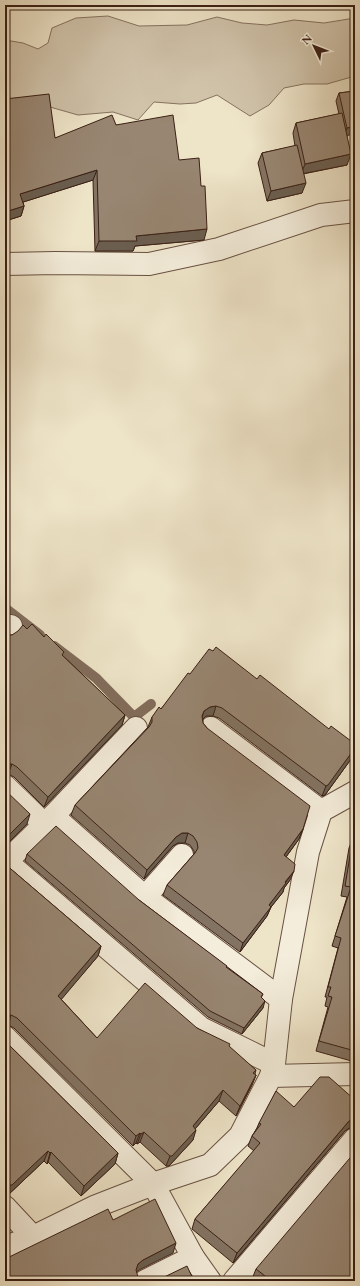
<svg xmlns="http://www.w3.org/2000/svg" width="360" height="1286" font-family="'EB Garamond',serif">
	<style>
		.green { fill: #d0c3aa; stroke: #867260 }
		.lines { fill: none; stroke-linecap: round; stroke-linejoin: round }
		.stream { stroke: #826d5c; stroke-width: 10 }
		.minor-casing { stroke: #685142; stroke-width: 24 }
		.minor { stroke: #f4eddb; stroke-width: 22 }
		.wall { fill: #837362; stroke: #3b2015 }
		.shaded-wall { fill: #6a5e50; stroke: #3b2015 }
		.building { fill: #988672; stroke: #3b2015 }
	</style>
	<rect width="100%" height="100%" fill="#eee4c8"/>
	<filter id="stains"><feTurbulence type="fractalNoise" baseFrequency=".005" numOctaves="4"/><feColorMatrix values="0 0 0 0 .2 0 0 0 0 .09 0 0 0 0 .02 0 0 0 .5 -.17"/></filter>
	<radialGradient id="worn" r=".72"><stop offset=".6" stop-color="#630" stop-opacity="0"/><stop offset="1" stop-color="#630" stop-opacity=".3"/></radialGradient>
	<polygon class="green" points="108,16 139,26 187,25 217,17 242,23 267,25 294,20 324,23 355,18 355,76 327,84 304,84 284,88 269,105 250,116 217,95 196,103 180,104 154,102 138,120 113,112 78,115 36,103 5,107 5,40 23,43 38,49 48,43 52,28 76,18"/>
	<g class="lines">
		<g class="stream">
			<polyline points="5,608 40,635"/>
			<polyline points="54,646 96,678 134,717 151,704"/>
		</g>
		<g class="minor-casing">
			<g id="minor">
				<polyline points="5,264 55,263 149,264 219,249 321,215 355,211"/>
				<polyline points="5,633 11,626"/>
				<polyline points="211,728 321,811"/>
				<polyline points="5,786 44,824"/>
				<polyline points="53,816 145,897 281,999"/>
				<polyline points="7,862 201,1028 274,1064"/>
				<polyline points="5,863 53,816 136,728"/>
				<polyline points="145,897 182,855"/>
				<polyline points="5,1037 153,1184 193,1257 210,1281"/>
				<polyline points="271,1076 355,1074"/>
				<polyline points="5,1207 33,1237"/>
				<polyline points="5,1247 33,1237 94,1207 153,1184 210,1165 240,1136 271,1076 274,1064 281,999 308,852 321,811 355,792"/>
				<polyline points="145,1281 193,1257"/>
				<polyline points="234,1281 355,1139"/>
			</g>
		</g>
		<use href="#minor" class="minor"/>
	</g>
	<g class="wall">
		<polygon points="355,91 347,135 347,165 303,174 302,193 267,201 258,163 262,153 295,146 293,133 296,123 339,114 336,101 339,93"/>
		<polygon points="116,125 179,160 204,240 135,246 133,251 95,251 93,180 23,202 24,206 21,216 5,221 55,138"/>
		<polygon points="27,629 63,656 125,715 122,725 44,807 14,777 8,774 5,774 5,635 12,635"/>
		<polygon points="190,674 257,679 354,755 325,795 322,796 219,718 213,716 206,716 203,719 203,723 207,728 303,829 299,839 286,857 290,880 284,888 283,892 271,907 267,916 240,952 163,895 167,885 194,854 194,851 190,845 185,843 178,843 173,846 144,879 71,815 75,805 148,727 152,717 161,709"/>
		<polygon points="353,838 355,838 355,1062 316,1051 328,1007 325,1006 327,997 325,997 338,948 332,946 347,897 341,896 349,848"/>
		<polygon points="27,854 139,900 263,994 261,998 263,1008 242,1034 208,1017 25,861"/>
		<polygon points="5,864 101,946 98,956 61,999 97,1038 197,1028 229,1047 256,1070 255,1074 256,1075 252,1085 236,1116 219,1101 195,1129 193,1140 169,1166 166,1166 140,1142 137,1144 136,1143 133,1146 14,1028 8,1025"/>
		<polygon points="5,1041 118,1153 115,1164 81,1196 48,1162 47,1164 44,1161 8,1195 5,1195"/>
		<polygon points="355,1100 355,1127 351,1127 345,1131 233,1263 192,1229 195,1219 254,1151 248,1146 252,1136 257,1128 259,1123 294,1107"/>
		<polygon points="256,1269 355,1281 255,1281 252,1279"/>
	</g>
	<g class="shaded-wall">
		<polygon points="355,126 355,134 344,136 347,128"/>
		<polygon points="351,154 347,165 301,174 305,164"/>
		<polygon points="97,170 93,180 17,204 20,194"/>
		<polygon points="306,183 302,193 267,201 271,191"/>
		<polygon points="24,206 21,216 5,221 5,212"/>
		<polygon points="207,229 204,240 135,246 133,251 95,251 99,241 136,236"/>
		<polygon points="216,706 213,716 206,716 201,721 204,711 210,707"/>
		<polygon points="125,715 122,725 44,807 48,797"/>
		<polygon points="355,748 355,751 354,755 325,795 322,796 326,786"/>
		<polygon points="5,764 12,764 8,774 5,774"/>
		<polygon points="30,814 27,824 5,846 5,839"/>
		<polygon points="303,829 299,839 280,865 284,855"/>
		<polygon points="182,833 188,833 185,843 178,843 173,846 144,879 147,870 176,837"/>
		<polygon points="294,871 290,880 284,888 283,892 271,907 267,916 240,952 243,943 269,905"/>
		<polygon points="101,946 98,956 55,1007 58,996"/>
		<polygon points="265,1001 263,1008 242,1034 244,1028"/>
		<polygon points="5,1015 11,1015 8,1025 5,1025"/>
		<polygon points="256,1075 252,1085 236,1116 240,1106"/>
		<polygon points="223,1090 219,1101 189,1136 193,1126"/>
		<polygon points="355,1117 355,1127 351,1127 345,1131 233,1263 237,1253 349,1121"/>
		<polygon points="196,1130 193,1140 169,1166 166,1166 170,1156"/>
		<polygon points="144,1132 140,1142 137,1144 141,1134"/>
		<polygon points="140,1133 136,1143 133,1146 136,1136"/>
		<polygon points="48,1151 44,1161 8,1195 5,1195 5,1185"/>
		<polygon points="51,1152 48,1162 47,1164 50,1153"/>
		<polygon points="118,1153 115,1164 81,1196 84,1186"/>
		<polygon points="176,1243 173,1253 139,1270 134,1274 138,1264 143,1260"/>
	</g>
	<g class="building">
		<polygon points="355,91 355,126 347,128 339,93"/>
		<polygon points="49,94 55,138 112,115 116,125 173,115 179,160 199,158 201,186 205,186 207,229 136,236 137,241 99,241 97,170 20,194 24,206 5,212 5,99"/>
		<polygon points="342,113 351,154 305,164 296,123"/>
		<polygon points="297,145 306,183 271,191 262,153"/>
		<polygon points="32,624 44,637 46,634 64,652 62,655 125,715 48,797 17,767 12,764 5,764 5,635 12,635 18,631 23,625 27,629"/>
		<polygon points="216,647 257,679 260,675 329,729 331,726 355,744 355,748 328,785 326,786 222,708 216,706 210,707 204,711 202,716 203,723 207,728 310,806 303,829 284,855 295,864 294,871 285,882 286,883 269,905 271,907 243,943 167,885 195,853 198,848 197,842 193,836 188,833 182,833 176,837 147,870 75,805 149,727 152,722 152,717 159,707 161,709 188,673 190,674 209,649 213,651"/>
		<polygon points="5,790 30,814 5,839"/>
		<polygon points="56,826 139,900 227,966 226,967 263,994 261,997 265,1001 244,1028 210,1011 27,854"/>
		<polygon points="353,838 355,838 355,1051 319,1041 332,997 328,996 331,987 328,987 341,938 335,936 351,887 345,886"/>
		<polygon points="5,864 101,946 58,996 97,1038 145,983 197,1028 230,1044 229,1046 256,1070 253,1073 256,1075 240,1106 223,1090 193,1126 196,1130 172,1156 170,1156 144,1132 141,1134 140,1133 136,1136 17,1018 11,1015 5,1015"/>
		<polygon points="5,1041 118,1153 84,1186 51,1152 50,1153 48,1151 12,1185 5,1185"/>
		<polygon points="320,1077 329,1077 355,1100 355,1117 349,1121 237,1253 195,1219 260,1143 252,1136 261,1124 259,1123 276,1091 294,1107"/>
		<polygon points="355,1152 355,1281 260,1281 265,1276 256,1269"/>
		<polygon points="155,1199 176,1243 143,1260 138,1264 136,1270 138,1277 142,1281 5,1281 5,1259 108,1209 113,1220"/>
		<polygon points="187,1266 194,1281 156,1281"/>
	</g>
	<rect width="360" height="1286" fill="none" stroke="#eee4c8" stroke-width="20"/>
	<rect x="6" y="6" width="348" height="1274" fill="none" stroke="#3b2015" stroke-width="2"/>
	<rect x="10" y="10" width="340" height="1266" fill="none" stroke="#3b2015"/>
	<g transform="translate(314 46) rotate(313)" stroke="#f4eddb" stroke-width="3" paint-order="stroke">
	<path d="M0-3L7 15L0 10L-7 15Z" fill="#3b2015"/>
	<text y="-6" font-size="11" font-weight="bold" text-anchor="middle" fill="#3b2015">N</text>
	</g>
	<rect width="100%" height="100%" filter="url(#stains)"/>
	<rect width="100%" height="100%" fill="url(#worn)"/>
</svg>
